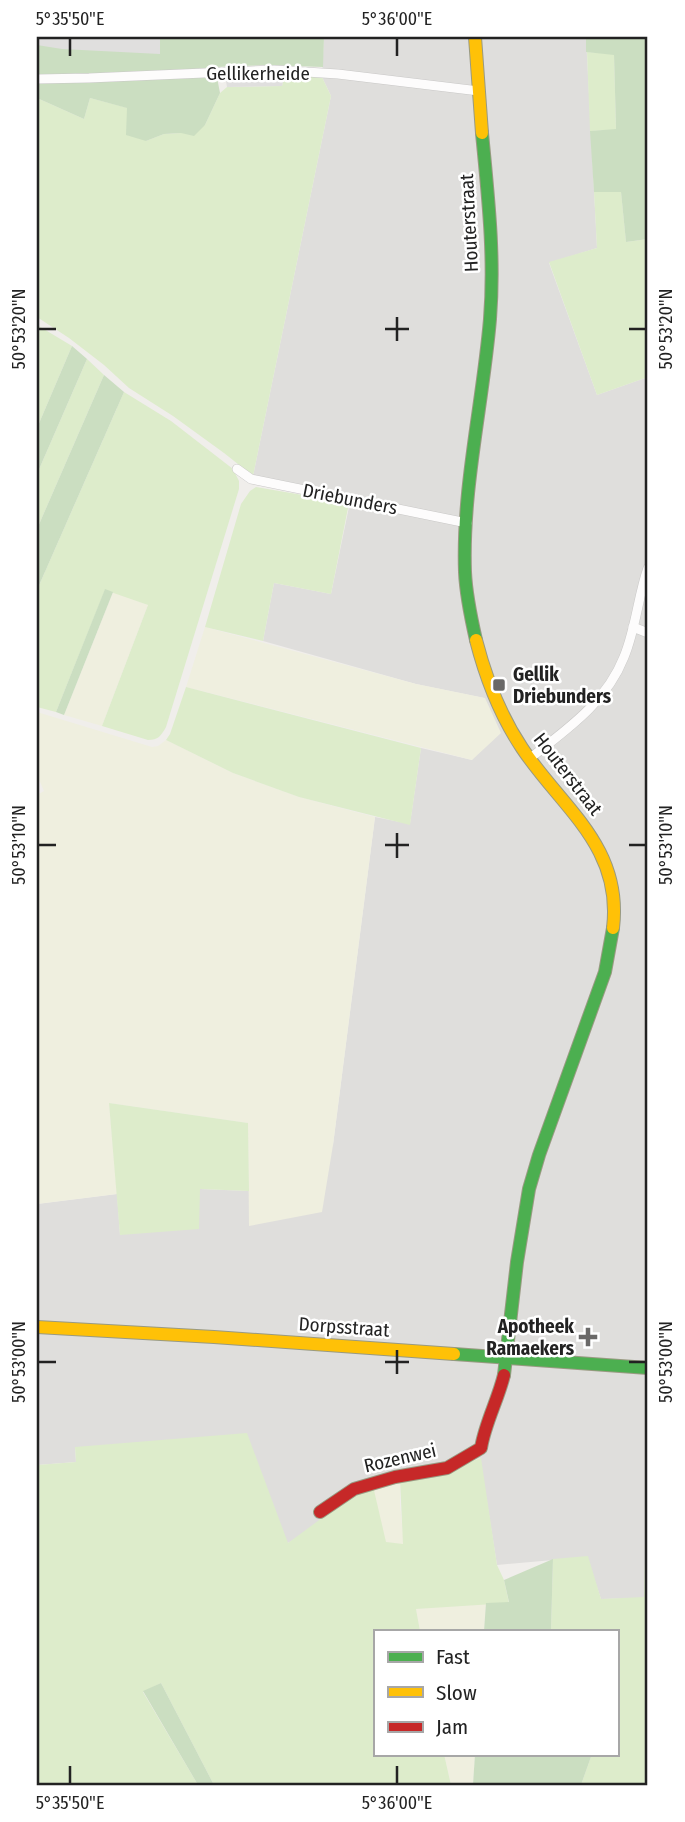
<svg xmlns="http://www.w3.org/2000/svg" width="685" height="1822" font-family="'Fira Sans Condensed',sans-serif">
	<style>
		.residential { fill: #dfdedc }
		.farmland { fill: #efefdf }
		.grass { fill: #ddeccb }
		.forest { fill: #cbdec1 }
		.parking { fill: #e0dfde }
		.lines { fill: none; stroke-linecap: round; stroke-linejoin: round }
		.street-casing { stroke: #c9c8c7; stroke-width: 10 }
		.fast-casing { stroke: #999a82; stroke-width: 14 }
		.slow-casing { stroke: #999a82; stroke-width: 14 }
		.jam-casing { stroke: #999a82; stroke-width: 14 }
		.street { stroke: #fdfcfc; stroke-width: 9 }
		.fast { stroke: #4caf50; stroke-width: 12 }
		.slow { stroke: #ffc107; stroke-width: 12 }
		.jam { stroke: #c62828; stroke-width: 12 }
		.ticks { fill: none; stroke: #222; stroke-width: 2.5 }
		.poi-dot { fill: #6a6968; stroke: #fff; stroke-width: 2.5 }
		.labels { text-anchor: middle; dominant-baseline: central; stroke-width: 5; stroke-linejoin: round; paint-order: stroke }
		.street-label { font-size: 19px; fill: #222; stroke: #fff }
		.poi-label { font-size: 19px; font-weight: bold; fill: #222; stroke: #fff; text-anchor: start }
		.neatline { fill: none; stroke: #222; stroke-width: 2.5 }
		.ticks-label { font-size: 18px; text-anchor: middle; fill: #222 }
	</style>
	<rect width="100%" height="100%" fill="#f0eeeb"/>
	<polygon class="residential" points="324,37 586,37 597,248 549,263 597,395 648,377 648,1448 644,1598 601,1599 587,1557 497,1565 480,1458 430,1475 400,1479 288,1543 75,1447 76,1462 37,1465 37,1204 117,1194 120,1235 200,1189 249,1191 249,1225 333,1145 375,817 410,824 421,748 472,760 484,698 416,684 263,641 274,583 331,594 351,497 253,476 331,96 322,77"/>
	<g class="farmland">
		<polygon points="113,592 148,605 102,726 64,715"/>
		<polygon points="205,627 416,684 485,698 501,733 472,760 186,687"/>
		<polygon points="37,712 152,747 158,746 166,740 233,773 299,797 375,817 333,1145 322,1212 249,1226 248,1123 109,1103 117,1194 37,1204 37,795 44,791 37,775"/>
		<polygon points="400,1479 400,1505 404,1544 383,1548 373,1486"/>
		<polygon points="486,1603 484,1631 420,1631 416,1609"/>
		<polygon points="444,1754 475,1754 473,1785 451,1785"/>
	</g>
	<g class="grass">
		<polygon points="587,52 614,54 616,130 590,131"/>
		<polygon points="284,75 322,77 331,96 253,476 224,453 173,416 129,388 104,365 69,338 37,317 37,98 84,119 90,98 128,108 146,141 164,134 181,133 205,125 220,93 227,87 282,86"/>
		<polygon points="594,192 621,192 626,242 648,239 648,377 597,395 549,262 597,248"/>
		<polygon points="37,325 72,346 37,428"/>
		<polygon points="87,359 104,375 37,529 37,474"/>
		<path d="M124,392l47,29 62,48 6,12v8l-73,238c-5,9 -8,13 -18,13l-46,-14 46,-121 -43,-15 -49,122 -19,-5v-117z"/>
		<polygon points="256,487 349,503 331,594 274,583 263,641 205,627 241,504 250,491"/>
		<polygon points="186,687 421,748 410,825 299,797 233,773 166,740 170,734"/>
		<polygon points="109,1103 248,1123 249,1191 200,1189 199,1229 120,1235"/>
		<polygon points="247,1433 288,1543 360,1490 373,1486 386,1542 403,1544 400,1479 430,1475 481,1458 497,1565 504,1580 509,1603 416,1609 420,1631 375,1631 375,1754 444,1754 451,1785 214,1785 161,1683 143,1692 198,1785 37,1785 37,1465 76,1462 75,1447"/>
		<polygon points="648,1448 648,1785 581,1785 592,1754 617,1754 617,1631 551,1631 553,1559 588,1556 601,1599 644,1597"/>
	</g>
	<g class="forest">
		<polygon points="37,37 324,37 323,67 266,65 215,67 220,93 205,125 194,136 181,133 164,134 146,141 126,135 127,108 90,98 84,119 37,98"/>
		<polygon points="586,37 648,37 648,239 626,242 621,192 594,192 590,131 616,129 614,55 586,52"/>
		<polygon points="72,346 87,359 37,474 37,428"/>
		<polygon points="104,375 124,392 37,590 37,529"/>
		<polygon points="105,589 113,592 64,715 56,712"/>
		<polygon points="553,1559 551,1631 484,1631 486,1603 509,1602 504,1580"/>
		<polygon points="161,1683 214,1785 198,1785 143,1691"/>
		<polygon points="475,1754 592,1754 581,1785 473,1785"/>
	</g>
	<g class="parking">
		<polygon points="37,37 160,37 160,54 62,49 37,45"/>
		<polygon points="225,75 284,75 282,86 227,87"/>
	</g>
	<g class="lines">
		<g class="street-casing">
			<g id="street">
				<polyline points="37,79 89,78 274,70 338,74 479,91"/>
				<polyline points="237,469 251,479 467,523"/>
				<polyline points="633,627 648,633"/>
				<path d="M529,759c37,-29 77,-56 95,-102 12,-29 14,-61 24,-89"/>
			</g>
		</g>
		<g class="fast-casing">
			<g id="fast">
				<path d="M476,640c-5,-22 -10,-45 -11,-68 -3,-84 18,-169 25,-253 5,-63 -2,-123 -8,-186"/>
				<polyline points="454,1354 648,1368"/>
				<polyline points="504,1375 517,1262 529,1189 539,1155 605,972 613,928"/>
			</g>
		</g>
		<g class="slow-casing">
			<g id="slow">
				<polyline points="475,37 482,133"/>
				<path d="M476,640c10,39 24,75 46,108 39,59 101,98 91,180"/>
				<polyline points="37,1327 214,1337 454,1354"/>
			</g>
		</g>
		<g class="jam-casing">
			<path id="jam" d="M320,1512l34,-23 41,-12 52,-9 34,-20c4,-25 17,-48 23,-73"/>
		</g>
		<use href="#street" class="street"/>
		<use href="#fast" class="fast"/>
		<use href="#slow" class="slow"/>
		<use href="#jam" class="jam"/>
	</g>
	<path class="ticks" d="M70,38v18M397,38v18M397,317v24M38,329h18M385,329h24M629,329h17M397,833v25M38,845h18M385,845h24M629,845h17M397,1350v24M38,1362h18M385,1362h24M629,1362h17M70,1766v18M397,1766v18"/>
	<g class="poi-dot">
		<rect x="492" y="678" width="14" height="14" rx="3.5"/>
		<path d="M584.5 1326.5h7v7h7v7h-7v7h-7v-7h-7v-7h7z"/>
	</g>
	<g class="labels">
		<g class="street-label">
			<text x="258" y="73">Gellikerheide</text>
			<text transform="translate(469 223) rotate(-93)">Houterstraat</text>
			<text transform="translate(350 499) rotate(11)">Driebunders</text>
			<text transform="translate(568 774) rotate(52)">Houterstraat</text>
			<text transform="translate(344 1327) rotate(4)">Dorpsstraat</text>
			<text transform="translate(400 1458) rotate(-13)">Rozenwei</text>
		</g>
		<g class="poi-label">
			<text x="513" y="674">Gellik<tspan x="513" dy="22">Driebunders</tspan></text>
			<text x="574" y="1326" text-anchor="end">Apotheek<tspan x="574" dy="22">Ramaekers</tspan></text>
		</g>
	</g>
	<rect width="685" height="1822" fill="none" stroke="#ffffff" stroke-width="77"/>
	<rect x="374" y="1630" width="245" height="126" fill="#ffffff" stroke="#a7a7a7" stroke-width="2"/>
	<rect x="388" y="1652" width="35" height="10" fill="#4caf50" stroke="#a7a7a7" stroke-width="2"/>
	<text x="436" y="1664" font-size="21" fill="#222222">Fast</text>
	<rect x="388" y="1687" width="35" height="10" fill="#ffc107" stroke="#a7a7a7" stroke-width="2"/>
	<text x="436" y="1700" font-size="21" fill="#222222">Slow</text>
	<rect x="388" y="1722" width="35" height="10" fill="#c62828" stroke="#a7a7a7" stroke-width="2"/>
	<text x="436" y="1734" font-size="21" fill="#222222">Jam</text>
	<rect x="38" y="38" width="608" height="1746" class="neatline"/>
	<g class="ticks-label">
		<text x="70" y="25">5°35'50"E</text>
		<text x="397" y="25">5°36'00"E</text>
		<text transform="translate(19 329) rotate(-90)" y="6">50°53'20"N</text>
		<text transform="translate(666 329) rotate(-90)" y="6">50°53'20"N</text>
		<text transform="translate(19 845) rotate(-90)" y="6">50°53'10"N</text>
		<text transform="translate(666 845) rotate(-90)" y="6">50°53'10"N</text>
		<text transform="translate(19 1362) rotate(-90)" y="6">50°53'00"N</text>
		<text transform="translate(666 1362) rotate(-90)" y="6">50°53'00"N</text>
		<text x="70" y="1809">5°35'50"E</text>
		<text x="397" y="1809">5°36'00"E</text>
	</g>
</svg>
